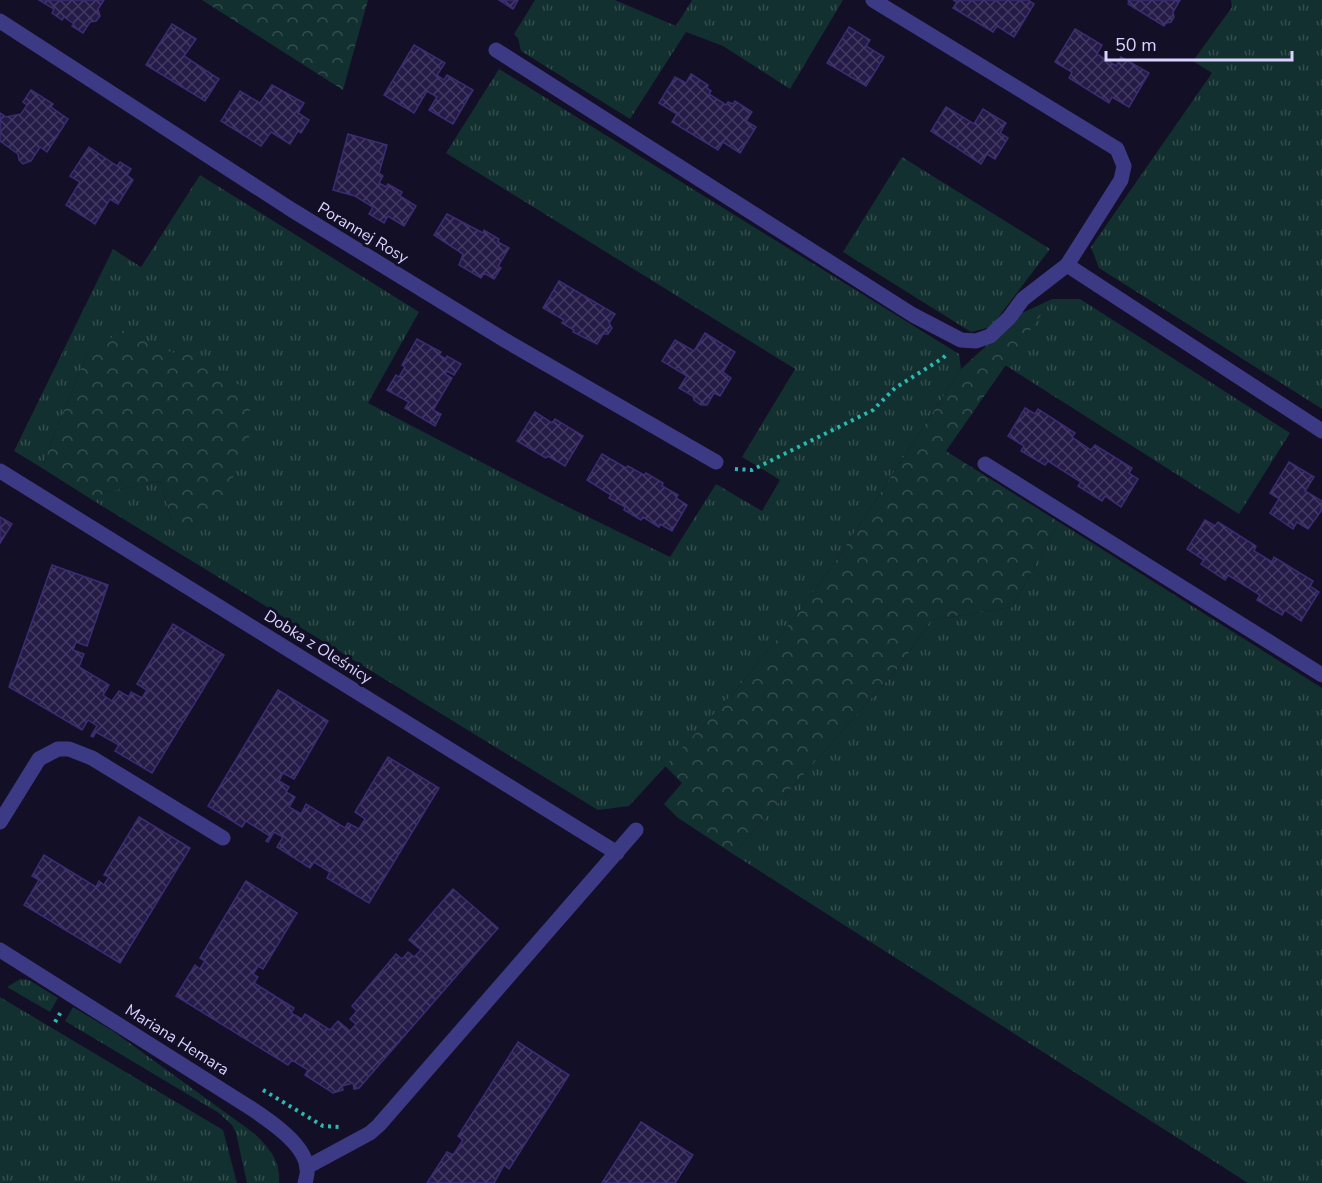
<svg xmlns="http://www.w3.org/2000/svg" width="1322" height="1183" font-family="'Nunito Sans',sans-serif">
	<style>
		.grass { fill: url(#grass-tufts) }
		.forest { fill: url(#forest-crowns) }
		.building { fill: url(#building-cross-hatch); stroke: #3b2d73; stroke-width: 1.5 }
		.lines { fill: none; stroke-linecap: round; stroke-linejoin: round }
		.path { stroke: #2fb8b0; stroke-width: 4; stroke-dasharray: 3 4.5; stroke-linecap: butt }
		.minor { stroke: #3d3a85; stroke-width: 15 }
		.labels { text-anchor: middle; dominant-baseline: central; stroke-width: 6; stroke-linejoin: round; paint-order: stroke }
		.street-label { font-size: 16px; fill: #d9d4ff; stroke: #130f26 }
	</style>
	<defs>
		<pattern id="grass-tufts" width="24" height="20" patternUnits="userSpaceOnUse" patternTransform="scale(1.5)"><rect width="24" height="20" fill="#12302f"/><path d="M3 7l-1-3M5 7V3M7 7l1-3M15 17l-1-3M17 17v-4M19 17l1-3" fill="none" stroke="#344d4e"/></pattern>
		<pattern id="forest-crowns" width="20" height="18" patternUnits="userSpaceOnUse" patternTransform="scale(1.5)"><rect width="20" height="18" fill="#12302f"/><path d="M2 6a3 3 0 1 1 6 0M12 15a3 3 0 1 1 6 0" fill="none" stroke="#344d4e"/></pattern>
		<pattern id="building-cross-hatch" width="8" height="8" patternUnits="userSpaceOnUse" patternTransform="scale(1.5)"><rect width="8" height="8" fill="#241b47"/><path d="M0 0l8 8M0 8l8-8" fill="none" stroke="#433b63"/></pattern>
	</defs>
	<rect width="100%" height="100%" fill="#130f26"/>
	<g class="grass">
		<polygon points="535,0 615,0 676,26 692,0 843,0 790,89 723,46 686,32 630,119 521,51 518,38 514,34"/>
		<polygon points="1231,0 1322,0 1322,409 1099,268 1091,247 1212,73 1193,61 1232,7"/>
		<polygon points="499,69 959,354 961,369 838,558 794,618 735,691 629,806 598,810 94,501 105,492 160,481 172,522 173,353 87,355 59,422 42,468 14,451 113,249 141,267 200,175 419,312 368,403 562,504 670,557 716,484 762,511 780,480 742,457 795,369 446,153"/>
		<polygon points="902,157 1050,249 991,327 971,332 843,252"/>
		<polygon points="1052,299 1080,299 1290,433 1239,514 1005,365"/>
		<polygon points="1059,522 1322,688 1322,1183 1248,1183 733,854 899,667 931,620 1012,607"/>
		<polygon points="20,979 29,980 58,998 50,1012 7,987"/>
		<polygon points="0,997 223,1130 237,1183 0,1183"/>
		<path d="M73,1007l40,24 142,103c14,14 26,27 24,49h-32l-11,-50 -4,-8 -13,-12 -154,-92z"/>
	</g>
	<g class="forest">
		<polygon points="202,0 368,0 343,90"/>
		<polygon points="1052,299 946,451 1059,522 1012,607 931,620 899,667 733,854 678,818 664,804 682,783 665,766 735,691 794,618 838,558 961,369 1022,313"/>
		<polygon points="122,330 173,353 187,346 250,393 249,438 222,504 190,532 172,522 160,481 105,492 94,501 42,468 59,422 87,355"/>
	</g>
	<g class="building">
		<polygon points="39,0 104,0 98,9 100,16 96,21 90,22 83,33 72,26 74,24 64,17 62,20 52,13 54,9"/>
		<polygon points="499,0 518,0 513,9"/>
		<polygon points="953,0 1028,0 1034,4 1014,37 997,26 993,32 953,8 957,2"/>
		<polygon points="1128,0 1180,0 1173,12 1174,17 1171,22 1166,23 1164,26 1128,4 1129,1"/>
		<polygon points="172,24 196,39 184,56 219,79 205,101 146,65"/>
		<polygon points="849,27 870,40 866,46 884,57 866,86 827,63"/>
		<polygon points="1075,29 1102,45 1097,54 1116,66 1121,57 1149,73 1129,107 1112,97 1109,103 1069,78 1072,72 1055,62"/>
		<polygon points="414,45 445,63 437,75 444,80 447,75 473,90 453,124 429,110 437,97 427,91 414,113 384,95"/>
		<polygon points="691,74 708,85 707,88 711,91 709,94 726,105 728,102 733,104 735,101 752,112 746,121 756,127 740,153 723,142 718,150 672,122 677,114 659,103 675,77 686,83"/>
		<polygon points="272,85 304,103 298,113 309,120 301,133 298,131 290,144 271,132 261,146 221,121 240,91 260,103"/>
		<polygon points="31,90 53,104 51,107 68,119 47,152 40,147 31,161 23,164 19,160 18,154 0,141 0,113 6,117 21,114 27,105 23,102"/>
		<polygon points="946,107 974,124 983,109 1006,123 1000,133 1008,138 995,159 987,154 981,164 931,131"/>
		<polygon points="348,134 387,145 379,173 383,176 379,183 386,187 388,184 402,192 400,196 416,206 404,226 388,216 384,223 369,214 373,207 355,196 333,190"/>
		<polygon points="89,147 117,166 120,162 131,169 127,175 133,180 118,204 110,199 95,224 66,205 80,182 70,176"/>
		<polygon points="447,214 483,233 484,230 499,239 498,242 509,248 498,266 501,268 494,279 484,273 481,278 459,265 463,254 434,235"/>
		<polygon points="559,281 615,314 609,323 612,328 608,334 603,334 597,344 573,332 574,330 562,323 564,320 543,308"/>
		<polygon points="705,333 735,352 723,372 731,378 720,396 714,393 707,405 701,405 694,400 693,396 679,388 687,376 662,361 675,340 694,351"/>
		<polygon points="417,339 441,352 439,355 446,359 447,356 461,364 454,375 447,371 445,374 452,378 433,410 441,414 435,426 405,408 409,402 387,390 396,375 399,377 405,367 402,365"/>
		<polygon points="1025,408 1035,414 1038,409 1075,433 1072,437 1091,450 1095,445 1132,468 1129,473 1138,479 1121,507 1105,496 1102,501 1078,486 1081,482 1048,461 1045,465 1021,451 1024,446 1008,436"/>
		<polygon points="535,412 552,423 555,419 583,436 565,466 548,456 546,458 517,441"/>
		<polygon points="602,454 626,468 628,466 644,475 646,473 663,483 662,486 678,495 676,498 687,505 672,531 660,524 659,527 643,517 641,520 624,510 625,507 609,498 611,495 587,480"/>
		<polygon points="1289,462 1314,477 1305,491 1322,501 1321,511 1308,529 1297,522 1293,529 1270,513 1279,499 1270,493"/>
		<polygon points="0,517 12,524 0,543"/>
		<polygon points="1205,520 1215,526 1218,522 1256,546 1254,551 1272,562 1274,557 1313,581 1310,586 1319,592 1301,621 1285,610 1282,615 1257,600 1260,595 1228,575 1225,580 1201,564 1204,560 1187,549"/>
		<polygon points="52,565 108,585 87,646 76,642 73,650 84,654 79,667 109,685 103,695 112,701 119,691 129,697 131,692 142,698 147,690 137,684 173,624 224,655 152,773 115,751 119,745 96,732 93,737 91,736 97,726 88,720 82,730 9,687"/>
		<polygon points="278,690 328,721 294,779 283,773 279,781 289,787 286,792 295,797 289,807 301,814 306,804 345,828 348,823 359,829 365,819 355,812 388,757 439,788 369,903 327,878 330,872 314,862 310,868 277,847 283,837 274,832 268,842 266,841 270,836 246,821 242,827 208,806"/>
		<polygon points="139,817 190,848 120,963 24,905 39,880 32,876 44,855 96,887 99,881 104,885 109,877 104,875"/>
		<polygon points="246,881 297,913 263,969 258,966 253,974 258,977 254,983 294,1008 291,1013 302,1019 305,1014 330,1030 338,1021 350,1031 356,1024 350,1019 357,1011 352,1006 396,954 402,959 408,952 414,957 421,950 409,940 453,889 498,928 359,1088 354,1089 353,1083 342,1086 343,1090 333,1093 305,1075 308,1070 292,1060 288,1065 176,996 195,965 200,969 205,961 200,958"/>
		<polygon points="518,1042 569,1075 509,1169 504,1165 494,1183 427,1183 447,1152 453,1155 463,1140 458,1136"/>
		<polygon points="641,1122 693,1155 675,1183 602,1183"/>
	</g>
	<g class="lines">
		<g class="path">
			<polyline points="735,469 752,470 873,410 895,388 943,358 948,353"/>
			<polyline points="55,1022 62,1010"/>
			<polyline points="263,1090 323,1126 339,1127"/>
		</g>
		<g class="minor">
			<polyline points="0,21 292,210 508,342 716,462"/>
			<polyline points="496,50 913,315 961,340 976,341 990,336 1009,318 1023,299 1067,265 1121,180 1124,166 1117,149 873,0"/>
			<polyline points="1067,265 1322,431"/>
			<polyline points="985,464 1322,675"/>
			<polyline points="0,471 617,853"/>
			<polyline points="0,822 39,759 58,749 69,749 92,758 223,838"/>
			<path d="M0,950l249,157c18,12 57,37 58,62 1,4 -1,10 -2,14"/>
			<polyline points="307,1167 370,1133 379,1125 636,830"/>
		</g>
	</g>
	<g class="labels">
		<g class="street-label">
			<text transform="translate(363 233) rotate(31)">Porannej Rosy</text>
			<text transform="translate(318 647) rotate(32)">Dobka z Oleśnicy</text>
			<text transform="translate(177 1040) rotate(32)">Mariana Hemara</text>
		</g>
	</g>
	<path d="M1106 51v9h186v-9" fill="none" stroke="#d9d4ff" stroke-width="3"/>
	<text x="1115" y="51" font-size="18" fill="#d9d4ff" stroke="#130f26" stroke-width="4.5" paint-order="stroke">50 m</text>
</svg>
